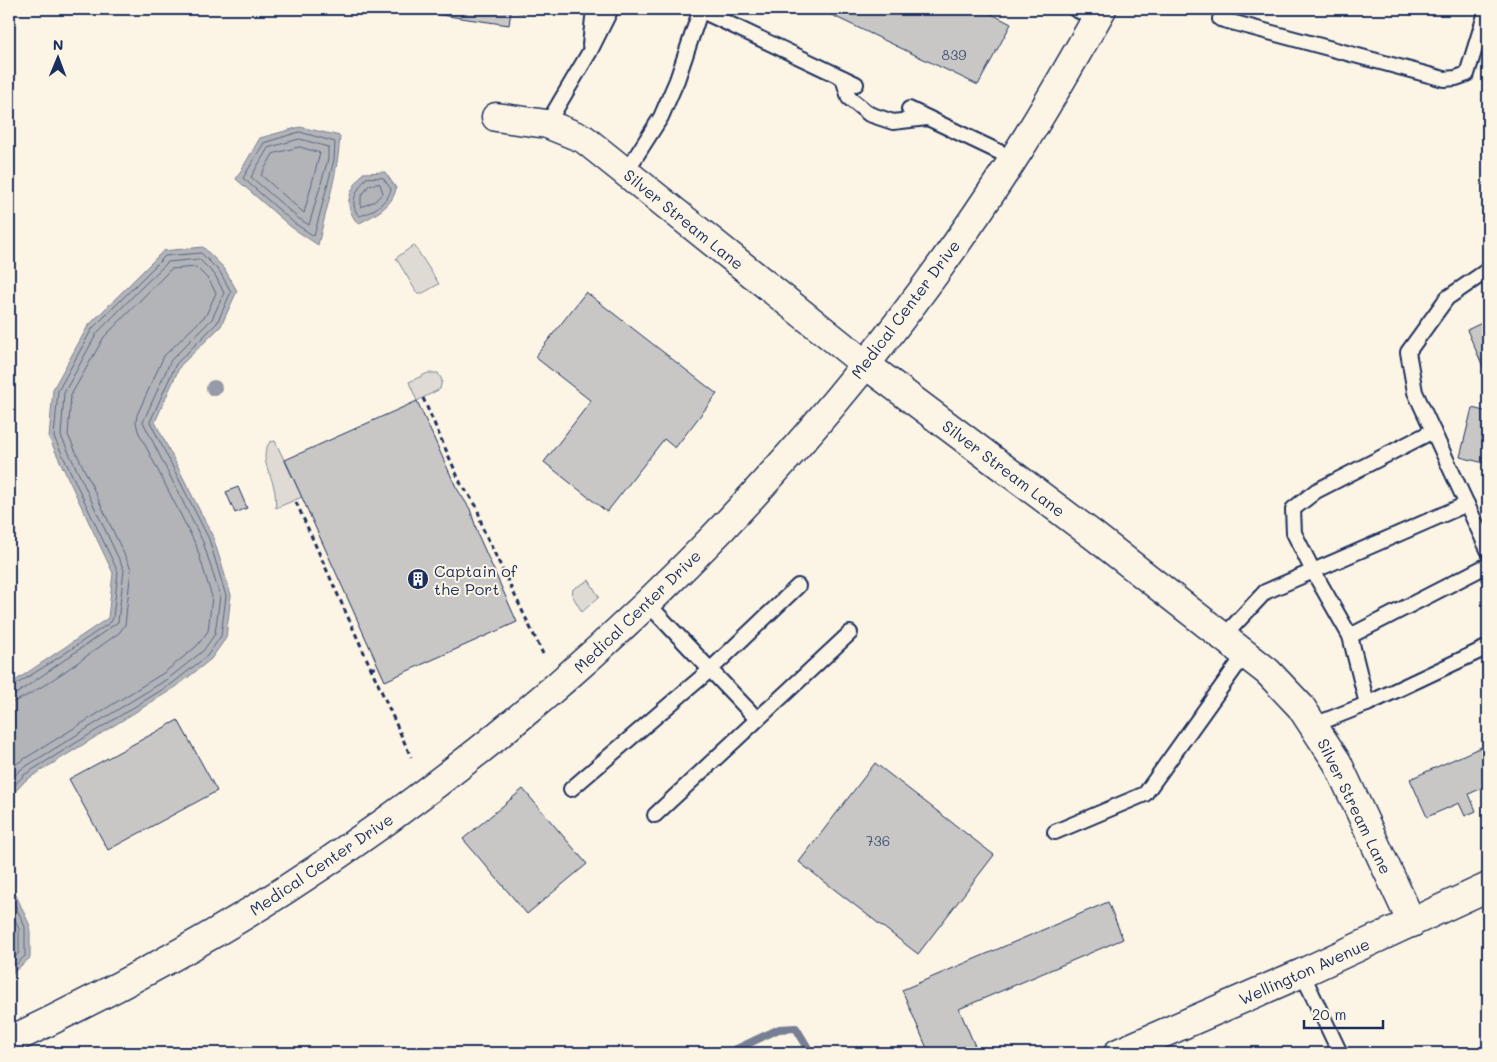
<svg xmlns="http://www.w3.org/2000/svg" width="1497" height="1062" font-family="Mali,sans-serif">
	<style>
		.green { fill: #dfdbd4; stroke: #7d8599 }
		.water { fill: #b2b4b8; stroke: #767f94 }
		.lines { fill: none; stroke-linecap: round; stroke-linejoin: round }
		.shore { stroke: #576482; stroke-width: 1 }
		.stream { stroke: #767f94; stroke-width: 8 }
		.building { fill: #c8c7c6; stroke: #1b2f5e }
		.service-casing { stroke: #1b2f5e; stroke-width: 18 }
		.minor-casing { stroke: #1b2f5e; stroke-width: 31 }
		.tertiary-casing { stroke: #1b2f5e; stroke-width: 31 }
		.path { stroke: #1b2f5e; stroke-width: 3; stroke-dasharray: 5 4; stroke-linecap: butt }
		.service { stroke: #fcf5e5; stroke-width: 14 }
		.minor { stroke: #fcf5e5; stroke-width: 28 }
		.tertiary { stroke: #fcf5e5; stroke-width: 28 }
		.tree { fill: #969ba8 }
		.labels { text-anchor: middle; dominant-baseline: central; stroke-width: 4; stroke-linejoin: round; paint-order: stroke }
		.number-label { font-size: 14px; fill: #465578 }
		.street-label { font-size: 16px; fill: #1b2f5e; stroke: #fcf5e5 }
		.poi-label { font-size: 16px; fill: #1b2f5e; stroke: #fcf5e5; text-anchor: start }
	</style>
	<rect width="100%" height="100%" fill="#fcf5e5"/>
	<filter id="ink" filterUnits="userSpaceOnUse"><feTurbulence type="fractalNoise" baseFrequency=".02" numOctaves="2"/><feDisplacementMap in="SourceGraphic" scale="10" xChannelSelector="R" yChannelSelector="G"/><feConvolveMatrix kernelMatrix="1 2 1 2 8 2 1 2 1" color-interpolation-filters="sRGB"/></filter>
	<g filter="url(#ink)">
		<g class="green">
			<polygon points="414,245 439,284 423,293 417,293 396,258"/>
			<polygon points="428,373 438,373 442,380 440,389 417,401 409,382"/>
			<path d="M275,441l27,56 -26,11c-1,-7 0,-14 -2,-20 -3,-16 -16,-30 -4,-46z"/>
			<polygon points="589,580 599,597 582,612 572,595 573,589"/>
		</g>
		<g class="water">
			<path d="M300,127l40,9c-2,37 -14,73 -22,109l-27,-18 -55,-48 24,-41z"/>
			<path d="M385,172l11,16c-3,19 -22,27 -38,36 -16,-21 -9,-31 5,-51z"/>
			<polygon points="203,247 224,268 237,291 221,326 180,366 155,422 213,537 231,595 226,638 211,659 176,687 26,780 9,798 9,685 108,618 113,573 49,438 53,389 88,326 163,251"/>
			<polygon points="9,880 30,926 30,958 9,976"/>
		</g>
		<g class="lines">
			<g class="shore">
				<polygon points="300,132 335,142 334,160 314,236 294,223 243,178 264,143"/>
				<polygon points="300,139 328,147 328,159 309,225 298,218 251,177 268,148"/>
				<polygon points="300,147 320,153 304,213 261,175 273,154"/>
				<path d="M383,178l8,11c-2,12 -20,25 -32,27 -11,-13 -2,-26 7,-38z"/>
				<polygon points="380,184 383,193 375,201 361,207 361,197 369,185"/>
				<polyline points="9,689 58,658 111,622 113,618 118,572 54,437 58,391 92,329 165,256 201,253 220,272 231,292 217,323 176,364 150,422 209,539 226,596 221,636 207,656 173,683 24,775 9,791"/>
				<polyline points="9,695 16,694 118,622 124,570 61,436 64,393 97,333 142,287 168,262 199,259 215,275 224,293 212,319 171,360 143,422 203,542 220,596 215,634 203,651 169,678 20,770 9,782"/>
				<path d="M9,703c17,-1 91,-57 110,-70l6,-8 6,-56 -63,-134 3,-40 33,-58 67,-68 25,-2 13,13 7,13 -10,22 -42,41 -27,59 -1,7 2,9 58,114 16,52 -4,34 -11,15 -32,26 -149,92 -7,7"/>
				<polyline points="9,891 25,927 25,956 9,971"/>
				<polyline points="9,906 19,929 19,953 9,963"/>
			</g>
			<polyline class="stream" points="728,1053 779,1029 796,1028 811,1053"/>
		</g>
		<g class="building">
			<polygon points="400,9 524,9 524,13 511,11 509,25"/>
			<polygon points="819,9 982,9 1011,24 978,85"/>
			<polygon points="586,292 717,394 675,448 664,439 607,512 544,462 591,401 535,357"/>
			<polygon points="1488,320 1488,378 1467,330"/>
			<polygon points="417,401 456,487 470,509 479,537 517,622 385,681 285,460"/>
			<polygon points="1472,408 1488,412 1488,464 1460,457"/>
			<polygon points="238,487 247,508 235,513 226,492"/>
			<polygon points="178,720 217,791 108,850 69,779"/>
			<polygon points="1488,744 1488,785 1469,794 1476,811 1465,816 1459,803 1427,817 1410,779"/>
			<polygon points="875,763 994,855 918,954 799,862"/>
			<polygon points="523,789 587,864 527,914 463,839"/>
			<polygon points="1108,902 1123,939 959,1009 978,1053 929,1053 902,990"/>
		</g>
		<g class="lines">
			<g class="service-casing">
				<g id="service">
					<polyline points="1075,9 1096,19"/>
					<polyline points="1224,9 1220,19 1444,79 1456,78 1467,74 1487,9"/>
					<polyline points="702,11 856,84"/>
					<polyline points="590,45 594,9"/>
					<polyline points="843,78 849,98 869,114 893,122 927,118"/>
					<polyline points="909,109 1014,159"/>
					<polyline points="547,124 589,53 611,9"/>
					<polyline points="626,172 661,117 677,80 701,9"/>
					<polyline points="1488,270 1447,298 1408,352 1415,392 1488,550"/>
					<polyline points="648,604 757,719"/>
					<polyline points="1350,636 1488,565"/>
					<polyline points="1223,637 1265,592 1467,504"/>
					<polyline points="1367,704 1350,636 1313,571 1294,533 1293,509 1316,491 1433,431"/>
					<polyline points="1314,725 1367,704 1488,647"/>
					<polyline points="571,789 710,670 798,586"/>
					<polyline points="655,815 850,633"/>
					<polyline points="1055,832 1145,794 1245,654"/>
					<polyline points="1302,973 1340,1053"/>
				</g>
			</g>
			<g class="minor-casing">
				<polyline id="minor" points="496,117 547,124 584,139 865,364 1093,535 1268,672 1301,707 1337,762 1412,923"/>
			</g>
			<g class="tertiary-casing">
				<g id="tertiary">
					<path d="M9,1041c94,-45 187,-94 276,-151 290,-187 540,-439 727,-729 32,-49 61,-101 90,-152"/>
					<polyline points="1118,1053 1302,973 1488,887"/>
				</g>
			</g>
			<g class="path">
				<polyline points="423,398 461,484 477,507 483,529 543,654"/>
				<polyline points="296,502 411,757"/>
				<polyline points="371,669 378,666"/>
			</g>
			<use href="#service" class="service"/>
			<use href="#minor" class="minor"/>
			<use href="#tertiary" class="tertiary"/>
		</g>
		<circle class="tree" cx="214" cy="388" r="8"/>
	</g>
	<defs>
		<g id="building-disc" transform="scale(1.125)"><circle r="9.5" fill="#1b2f5e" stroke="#fcf5e5"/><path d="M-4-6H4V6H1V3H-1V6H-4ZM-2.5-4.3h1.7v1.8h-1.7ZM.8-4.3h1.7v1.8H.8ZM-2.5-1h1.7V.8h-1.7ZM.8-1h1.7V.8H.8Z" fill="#fff"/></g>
	</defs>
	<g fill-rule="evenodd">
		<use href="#building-disc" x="418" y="579"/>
	</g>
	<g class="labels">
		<g class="number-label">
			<text x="954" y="54">839</text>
			<text x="878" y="840">736</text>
		</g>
		<g class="street-label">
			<text transform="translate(684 219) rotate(39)">Silver Stream Lane</text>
			<text transform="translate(905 309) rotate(-53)">Medical Center Drive</text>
			<text transform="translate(1004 468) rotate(37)">Silver Stream Lane</text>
			<text transform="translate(637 611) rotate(-44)">Medical Center Drive</text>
			<text transform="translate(1355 806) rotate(64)">Silver Stream Lane</text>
			<text transform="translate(321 864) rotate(-34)">Medical Center Drive</text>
			<text transform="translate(1304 971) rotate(-24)">Wellington Avenue</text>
		</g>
		<g class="poi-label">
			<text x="434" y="570">Captain of<tspan x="434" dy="18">the Port</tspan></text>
		</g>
	</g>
	<rect width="1497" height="1062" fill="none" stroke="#fcf5e5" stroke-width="30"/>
	<rect x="15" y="15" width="1467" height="1032" fill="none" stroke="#1b2f5e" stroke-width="2" filter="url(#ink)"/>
	<g transform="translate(58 58) rotate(1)" stroke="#fcf5e5" stroke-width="4" paint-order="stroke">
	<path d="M0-4L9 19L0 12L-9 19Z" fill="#1b2f5e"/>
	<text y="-8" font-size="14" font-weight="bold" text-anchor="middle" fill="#1b2f5e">N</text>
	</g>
	<path d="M1304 1020v8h79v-8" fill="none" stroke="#1b2f5e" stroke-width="2.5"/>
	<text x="1312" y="1020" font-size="15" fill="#1b2f5e" stroke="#fcf5e5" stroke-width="4" paint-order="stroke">20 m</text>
</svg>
